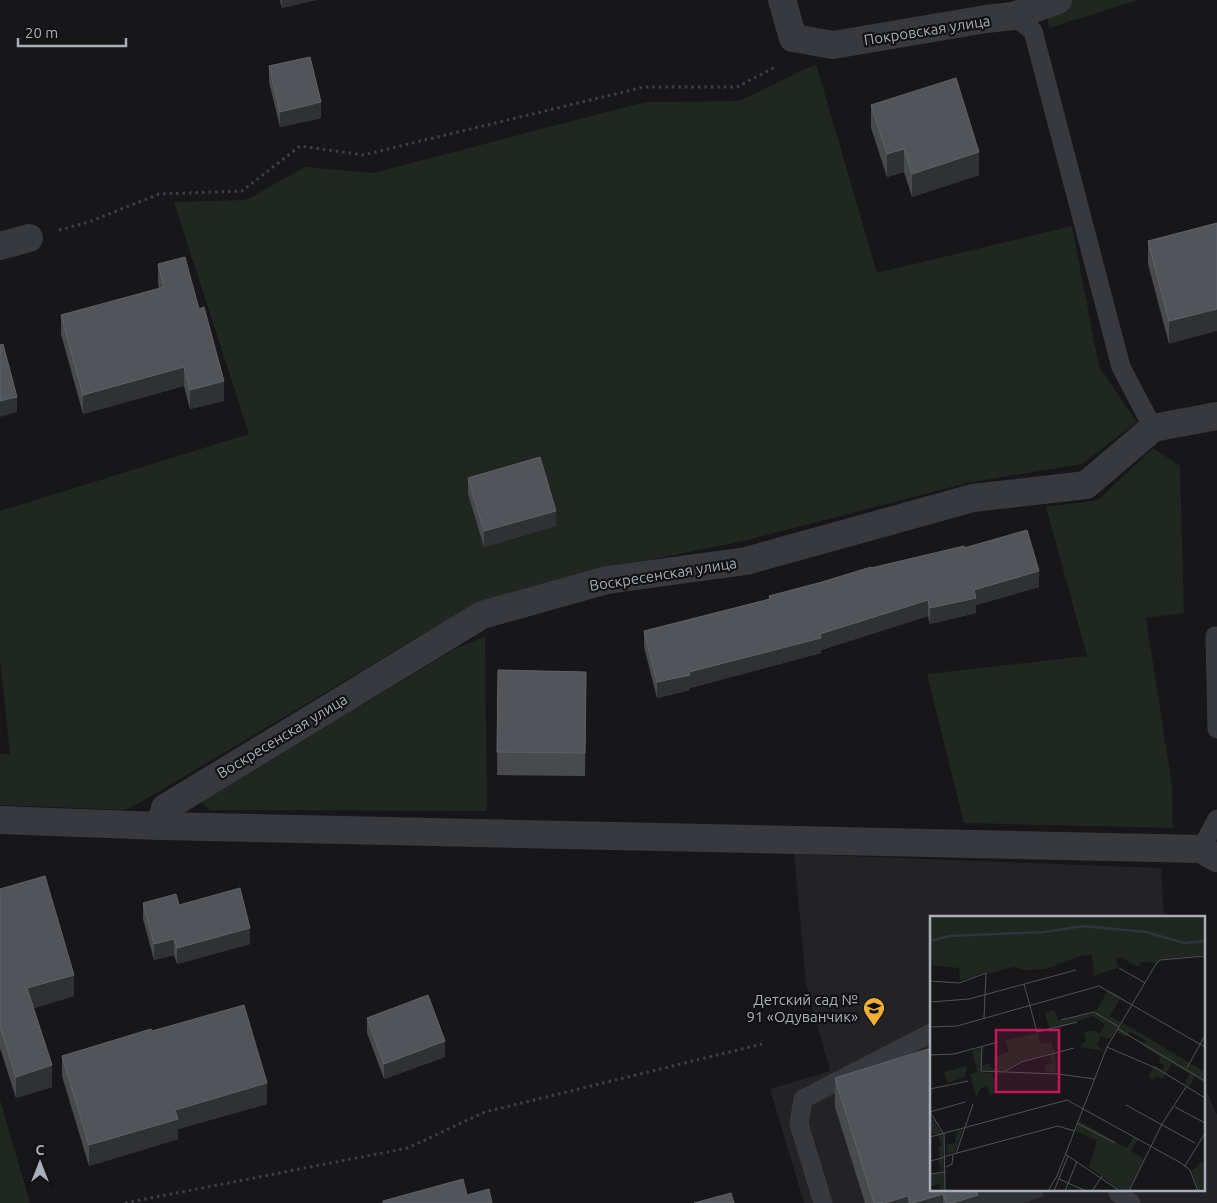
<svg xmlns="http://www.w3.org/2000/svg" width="1217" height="1203" font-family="Ubuntu,sans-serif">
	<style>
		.built { fill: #232326 }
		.green { fill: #1f2720 }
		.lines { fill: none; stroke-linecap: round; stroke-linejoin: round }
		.path { stroke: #3e4045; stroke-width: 3; stroke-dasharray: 2.5 4; stroke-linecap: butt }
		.service { stroke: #38393e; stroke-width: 19 }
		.minor { stroke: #38393e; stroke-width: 28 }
		.wall { fill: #484a4e }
		.shaded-wall { fill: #303134 }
		.building { fill: #53545a; stroke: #606268 }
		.labels { text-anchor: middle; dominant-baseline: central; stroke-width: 4.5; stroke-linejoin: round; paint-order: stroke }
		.street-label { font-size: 15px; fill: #a9aeb9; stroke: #121214 }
		.poi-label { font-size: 15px; fill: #a9aeb9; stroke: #121214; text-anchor: end }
		.inset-river { fill: none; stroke: #2d363d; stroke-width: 2.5 }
		.inset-road { fill: none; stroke: #515359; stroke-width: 1 }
		.view { fill: #c2185b; fill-opacity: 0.15; stroke: #c2185b; stroke-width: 2.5 }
		.inset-edge { fill: none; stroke: #a9aeb9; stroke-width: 2.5 }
	</style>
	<rect width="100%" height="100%" fill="#171719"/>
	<polygon class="built" points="794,854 1161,868 1164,917 931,917 931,1189 1203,1189 1203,1083 1217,1115 1217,1203 804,1203 770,1089 830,1071 806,984"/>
	<g class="green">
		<polygon points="1044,0 1138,0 1049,28"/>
		<polygon points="816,64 877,273 1072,226 1099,367 1137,422 1082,464 967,483 744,541 654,559 608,566 478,602 146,799 125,810 0,805 0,754 10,754 0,659 0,511 249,434 174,202 246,200 305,167 373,173 645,102 739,101"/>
		<polygon points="1153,448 1180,466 1184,613 1146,618 1172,786 1173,828 964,823 927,674 1087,656 1046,507 1098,500"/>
		<polygon points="485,636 487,811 210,810 201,802 453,650"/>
		<polygon points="0,1100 30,1203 0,1203"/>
	</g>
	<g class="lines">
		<g class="path">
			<polyline points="59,230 89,222 159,194 242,191 300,146 363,155 644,87 737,87 777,66"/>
			<polyline points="125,1203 408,1148 485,1112 762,1044"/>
		</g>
		<g class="service">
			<polyline points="1013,16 1033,31 1121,367 1153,428"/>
			<polyline points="1217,636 1215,636 1217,729"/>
			<polyline points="1201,849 1217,819"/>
			<polyline points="1117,1189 1118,1193 1131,1203"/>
			<polyline points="823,1203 799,1124 803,1099 931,1033"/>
		</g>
		<g class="minor">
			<polyline points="782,0 793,38 833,45 986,19 1013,16 1058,0"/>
			<polyline points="0,246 29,238"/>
			<polyline points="0,820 160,826 165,808 482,615 607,580 746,561 973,498 1086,485 1153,428 1217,416"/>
			<polyline points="160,826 1201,849 1217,858"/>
		</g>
	</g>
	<g class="wall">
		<polygon points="280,0 316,0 282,8"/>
		<polygon points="269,66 321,118 280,127 269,82"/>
		<polygon points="871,105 979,175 912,197 904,172 887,177 871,128"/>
		<polygon points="1217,223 1169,344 1148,264 1148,241"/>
		<polygon points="158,264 224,401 190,409 184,386 83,414 61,334 61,315 159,289 158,283"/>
		<polygon points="468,478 556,526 484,547 468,494"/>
		<polygon points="964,548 1039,587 976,605 976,613 930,624 928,616 821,650 821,653 690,688 690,690 657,698 644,647 644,631 769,599 769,596 822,582 871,568"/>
		<polygon points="498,670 586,672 585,776 497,775"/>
		<polygon points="0,889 74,996 34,1008 52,1087 16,1098 0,1048"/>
		<polygon points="143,903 179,905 250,944 177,964 174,955 154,960 143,919"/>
		<polygon points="367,1018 445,1057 384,1079 367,1033"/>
		<polygon points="152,1031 267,1104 178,1129 178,1139 89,1166 62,1076 62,1056"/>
		<polygon points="835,1078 1043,1189 1043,1196 1023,1203 865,1203 835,1107"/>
	</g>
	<g class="shaded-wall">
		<polygon points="282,0 316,0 282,8"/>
		<polygon points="321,102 321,118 280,127 280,112"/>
		<polygon points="904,149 904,172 887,177 887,154"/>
		<polygon points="979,152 979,175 912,197 912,174"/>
		<polygon points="1217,309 1217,331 1169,344 1169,321"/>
		<polygon points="184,367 184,386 83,414 83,395"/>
		<polygon points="224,381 224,401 190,409 190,390"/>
		<polygon points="17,397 17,412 0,417 0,401"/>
		<polygon points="556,511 556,526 484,547 484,531"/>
		<polygon points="1039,571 1039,587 976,605 976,613 930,624 930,608 974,590"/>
		<polygon points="928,600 928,616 821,650 821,653 690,688 690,690 657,698 657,682 820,634"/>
		<polygon points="250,928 250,944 177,964 177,948"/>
		<polygon points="174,939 174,955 154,960 154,944"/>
		<polygon points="74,975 74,996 27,1010 27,988"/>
		<polygon points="445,1041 445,1057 384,1079 384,1064"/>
		<polygon points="52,1065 52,1087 16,1098 16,1077"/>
		<polygon points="267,1083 267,1104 178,1129 178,1139 89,1166 89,1145 175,1110"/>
		<polygon points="976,1189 1043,1189 1043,1196 1023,1203 953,1203"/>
		<polygon points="943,1194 943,1203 913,1203"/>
		<polygon points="908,1196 908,1203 884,1203"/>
	</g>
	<g class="building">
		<polygon points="310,57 321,102 280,112 269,66"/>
		<polygon points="956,78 979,152 912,174 904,149 887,154 871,105"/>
		<polygon points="1217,223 1217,309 1169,321 1148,241"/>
		<polygon points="185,257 199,309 204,307 224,381 190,390 184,367 83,395 61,315 164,287 158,264"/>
		<polygon points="3,344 17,397 0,401 0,345"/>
		<polygon points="540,457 556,511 484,531 468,478"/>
		<polygon points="1027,530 1039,571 974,590 976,598 930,608 928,600 820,634 821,638 689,672 690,675 657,682 644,631 770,599 769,596 822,582 871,567 871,568 964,546 964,548"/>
		<polygon points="498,670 586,672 585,753 497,752"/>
		<polygon points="45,876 74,975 27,988 52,1065 16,1077 0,1026 0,889"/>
		<polygon points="240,888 250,928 177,948 174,939 154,944 143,903 176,894 179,905"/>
		<polygon points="428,995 445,1041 384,1064 367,1018"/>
		<polygon points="244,1005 267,1083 175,1110 178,1119 89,1145 62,1056 151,1029 152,1031"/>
		<polygon points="931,1048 931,1189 976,1189 978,1195 953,1203 946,1203 943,1194 913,1203 910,1203 908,1196 884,1203 874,1203 835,1078"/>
		<polygon points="463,1179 467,1195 489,1189 492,1203 383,1203 383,1201"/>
		<polygon points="731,1193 734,1203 694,1203"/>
	</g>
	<defs>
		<g id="school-pin" transform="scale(1.125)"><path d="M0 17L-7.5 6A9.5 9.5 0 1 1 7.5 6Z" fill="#f2af35" stroke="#121214"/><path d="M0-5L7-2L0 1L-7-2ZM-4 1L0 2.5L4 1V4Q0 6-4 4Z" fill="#111"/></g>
	</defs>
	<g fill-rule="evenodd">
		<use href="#school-pin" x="874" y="1008"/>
	</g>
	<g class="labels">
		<g class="street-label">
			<text transform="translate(927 30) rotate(-9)">Покровская улица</text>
			<text transform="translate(663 574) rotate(-9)">Воскресенская улица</text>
			<text transform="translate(282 736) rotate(-31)">Воскресенская улица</text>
		</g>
		<g class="poi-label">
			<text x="858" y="999">Детский сад №<tspan x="858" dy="17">91 «Одуванчик»</tspan></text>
		</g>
	</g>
	<g transform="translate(930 916)">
		<rect width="275" height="275" fill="#171719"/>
		<path d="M0,0h275v39l-45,4 -4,4 -15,-1 -3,5 -18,-10 -4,2 2,9 -24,8 -2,-21 -12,1 -35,13 -19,1 -12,-3 -26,7 -3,-2 -25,9 -1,-13 -29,-3zM178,74l13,7 -11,19 11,7 -11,16 -9,-3 -4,9 7,6 -24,-4 6,-6 -2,-9 10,-2 5,4 6,-9 -12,-9 -43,15 -5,-18 9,-3 4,10 37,-7zM193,107l82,49v11l-10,-6 -6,11 -5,-4 6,-10 -18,-10 -10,15 -5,-3 -3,4 -6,-3 6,-11 8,4 2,-5 -6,-3 3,-5 -18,-11 3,-5 -16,-9 -4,5 -9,-5zM108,117l3,11 10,-2 4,10 -34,9 -18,11 -21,-2v-4l8,-3 1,5 6,1 -4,-12 16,-5 -4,-12zM51,132l1,24 10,1 6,19 -8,3 -3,-9 -7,3 -4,9 -6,-24 7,-2 -5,-21zM125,137l1,19h-10l-2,-7 8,-1 -2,-8zM37,150l-2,11 -17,6 -4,-11zM0,198l13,21 1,36 -3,1 -3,-14 2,-1 -2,-10 3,-1 -3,-11 -8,-2zM149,205l48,27 7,-12 4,3 -7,12 12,7v3l-15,30h-7l-32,-24 8,-27 -21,-9zM33,214l-8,22 -8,2 -1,-9 9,-2 2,-12zM271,246l4,1v26l-7,1 -6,-19zM14,257v18h-4v-7l-9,2 -1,-11z" fill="#1f2720"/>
		<path class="inset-river" d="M0,25l20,-5 94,-4 39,-6 63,6 38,11 21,-2"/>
		<path class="inset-road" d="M189,52l26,15M0,65l29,2 27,-10 -2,45M94,68l13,48 40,-10M0,86l39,-3 107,-29M131,104l33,-8 25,15M0,111l27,-1 142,-40 106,61M188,113l87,52M52,131l-1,24 23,1 17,-10 53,-14M177,131l51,22 47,29M0,139l24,-1 44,-12M257,152l18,-33M75,156l53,2 37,5M0,173l38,-8M196,189l69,38M245,191l30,16M0,196l14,22 1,57M0,196l35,-10M147,207l38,20M0,221l137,-37 114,63 9,7 8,21M26,238l17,-50M135,238l55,37M16,240l112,-30 16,5M0,245l16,-4M255,250l20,-33M16,251l6,-3 1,-9M0,258l16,-2M129,263l27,12M118,275l9,-15 50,-129 49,-83 4,-4 45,-4M124,275l14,-35M135,275l12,-30M162,275l10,-15M199,275l33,-67 24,-37"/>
		<path class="view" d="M66,114h63v62h-63z"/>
		<rect width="275" height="275" class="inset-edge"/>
	</g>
	<g transform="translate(40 1163)" stroke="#121214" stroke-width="4" paint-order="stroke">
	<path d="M0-4L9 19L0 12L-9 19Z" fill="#a9aeb9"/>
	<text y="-8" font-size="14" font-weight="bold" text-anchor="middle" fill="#a9aeb9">С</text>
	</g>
	<path d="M18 38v8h108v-8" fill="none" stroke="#a9aeb9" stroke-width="2.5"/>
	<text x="25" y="38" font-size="15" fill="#a9aeb9" stroke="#121214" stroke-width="4" paint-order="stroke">20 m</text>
</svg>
